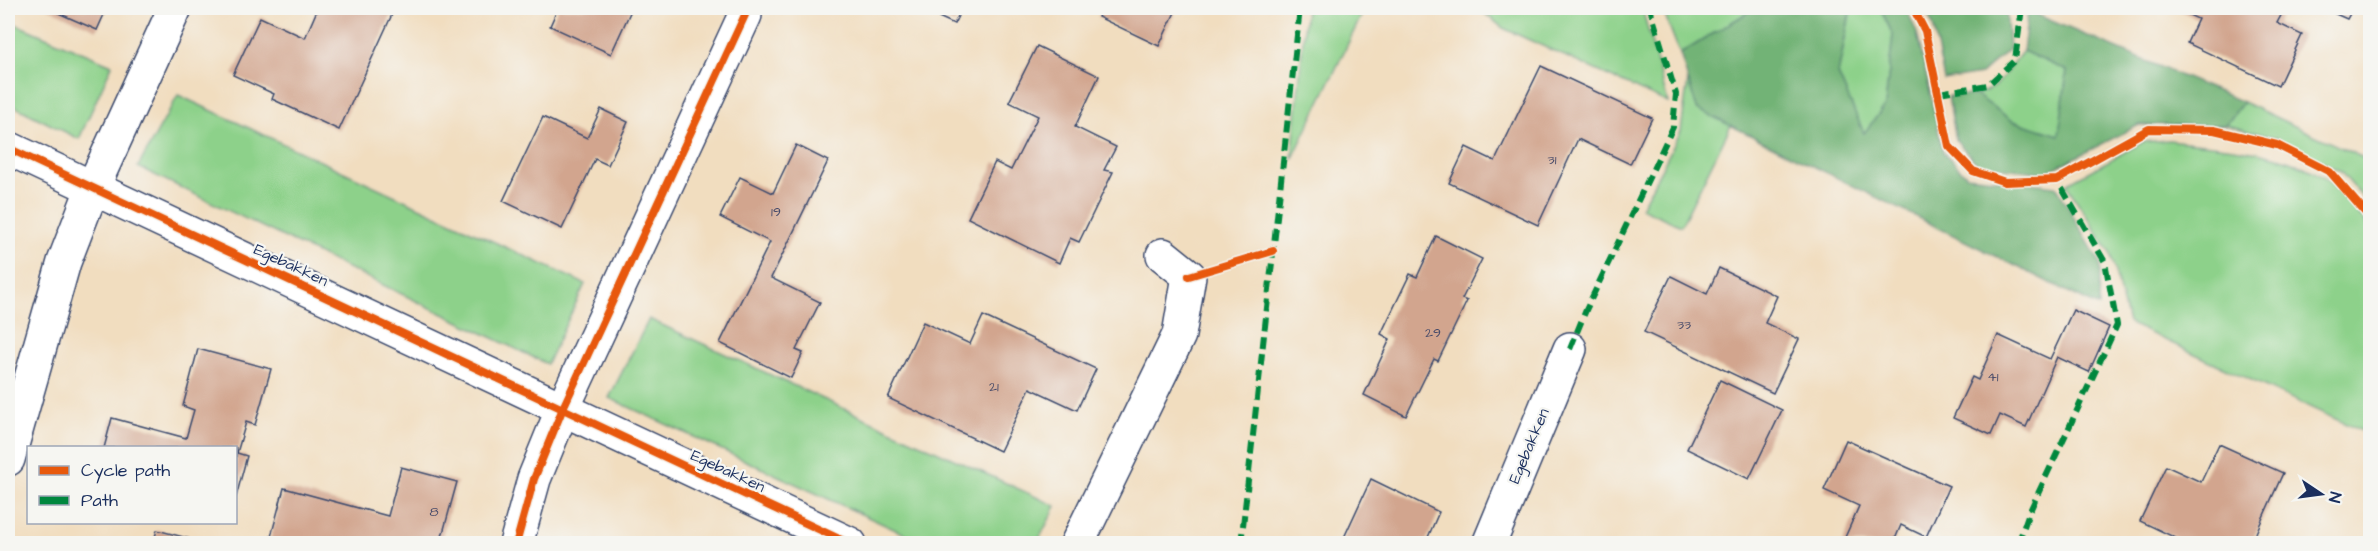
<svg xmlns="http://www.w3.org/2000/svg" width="2378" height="551" font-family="'Architects Daughter',sans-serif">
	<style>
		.green { fill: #8dd18a; stroke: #548074; stroke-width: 1.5 }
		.forest { fill: #72b376; stroke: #46716a; stroke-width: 1.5 }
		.building { fill: #d2a58e }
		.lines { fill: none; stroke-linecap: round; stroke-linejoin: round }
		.minor-casing { stroke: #3b496d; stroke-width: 36 }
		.minor { stroke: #fff; stroke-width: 33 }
		.quiet { stroke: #00873e; stroke-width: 6; stroke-dasharray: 12 6; stroke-linecap: butt }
		.cycleway-casing { stroke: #f6f6f2; stroke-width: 11 }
		.cycleway { stroke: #e8590c; stroke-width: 8 }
		.labels { text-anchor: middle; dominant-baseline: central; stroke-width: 4.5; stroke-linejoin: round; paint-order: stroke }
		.number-label { font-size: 14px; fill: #494c6a }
		.street-label { font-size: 16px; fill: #1b2f5e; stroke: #f6f6f2 }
	</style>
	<rect width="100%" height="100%" fill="#f6f6f2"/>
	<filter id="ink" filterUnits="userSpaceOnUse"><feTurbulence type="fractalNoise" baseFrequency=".0167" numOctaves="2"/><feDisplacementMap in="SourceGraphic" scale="12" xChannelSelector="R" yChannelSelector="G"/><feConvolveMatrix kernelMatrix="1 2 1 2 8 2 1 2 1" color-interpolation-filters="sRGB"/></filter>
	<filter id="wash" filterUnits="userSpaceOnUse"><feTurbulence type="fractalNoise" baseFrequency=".008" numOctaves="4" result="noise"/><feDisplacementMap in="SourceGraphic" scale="24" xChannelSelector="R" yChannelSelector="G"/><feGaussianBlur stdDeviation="1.35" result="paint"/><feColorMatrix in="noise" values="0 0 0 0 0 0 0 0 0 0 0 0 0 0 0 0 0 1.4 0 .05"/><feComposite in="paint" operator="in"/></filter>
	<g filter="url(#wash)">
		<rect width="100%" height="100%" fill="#f1ddbf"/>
		<g class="green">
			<polygon points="1306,8 1365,8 1292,160"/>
			<polygon points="1478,8 1642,8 1668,103 1503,28"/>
			<polygon points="1662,8 1755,8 1680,54"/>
			<polygon points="1851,8 1880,8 1893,35 1885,106 1864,134 1838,74"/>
			<polygon points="8,21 112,65 79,139 8,103"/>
			<polygon points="2023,51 2067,71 2059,136 2013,121 1976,95 1995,87"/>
			<polygon points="1688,79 1697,109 1731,125 1681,226 1641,208 1681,131"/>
			<polygon points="178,95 585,284 547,364 138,167"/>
			<polygon points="2243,102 2370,161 2370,206 2340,171 2277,138 2226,125"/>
			<path d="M2169,140c51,7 111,8 155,38 16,12 30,32 44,47l2,6v204l-242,-112 -18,-70 -44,-69 77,-42z"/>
			<polygon points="649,319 1056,506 1037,543 924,543 609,398"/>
		</g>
		<g class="forest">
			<polygon points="1755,8 1851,8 1838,74 1864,133 1885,106 1893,35 1880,8 1906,8 1917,33 1943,152 1967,176 2056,186 2100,263 2099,307 1697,109 1680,54"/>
			<polygon points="1924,8 2006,8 2009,49 1981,74 1944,80 1933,25"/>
			<polygon points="2028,11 2243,102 2226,125 2139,125 2045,173 1978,165 1956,140 1948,96 1976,95 2013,121 2059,135 2067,71 2023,51"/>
		</g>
		<g id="blocks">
			<g class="building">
				<polygon points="47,8 107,8 97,30"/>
				<polygon points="318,8 395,8 339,130 272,99 274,94 233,75 260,17 305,38"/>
				<polygon points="558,8 632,8 611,54 550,26"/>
				<polygon points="919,8 962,8 954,24"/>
				<polygon points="1102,8 1177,8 1159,46 1098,17"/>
				<polygon points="2174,8 2285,8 2277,23 2302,35 2278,86 2187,43 2198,19"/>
				<polygon points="2322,8 2353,8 2347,19"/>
				<polygon points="1037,46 1099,76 1075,127 1116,147 1104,170 1113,172 1079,242 1070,238 1059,263 968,218 995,162 1011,170 1038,116 1009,102"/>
				<polygon points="1541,66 1652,118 1630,164 1578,139 1538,225 1449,183 1466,147 1495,161"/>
				<polygon points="601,109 628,122 608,165 595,159 562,229 503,201 543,117 587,138"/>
				<polygon points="796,145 828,161 771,278 820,302 796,350 803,353 791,378 720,343 770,242 720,217 740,177 773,193"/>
				<polygon points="1436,236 1482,259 1462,299 1467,301 1438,361 1434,359 1406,416 1364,395 1390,339 1381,334 1410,274 1417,277"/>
				<polygon points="1719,268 1777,296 1765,323 1799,339 1773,393 1644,332 1671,276 1707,294"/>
				<polygon points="2073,310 2109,327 2089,372 2057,357 2026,427 2000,415 1991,435 1953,418 1972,377 1978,380 1998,335 2050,359"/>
				<polygon points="983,316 1096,369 1077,410 1030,388 1000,451 888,398 923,322 970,344"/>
				<polygon points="198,349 271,369 255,425 246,422 237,453 247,456 236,497 236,448 104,448 112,418 186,438 194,410 183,406"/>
				<polygon points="1720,380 1782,410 1749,479 1687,449"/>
				<polygon points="1846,440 1949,486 1926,537 1901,525 1893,544 1842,544 1859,506 1824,490"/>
				<polygon points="2219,444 2283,473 2251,544 2173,544 2176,538 2140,521 2166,466 2201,482"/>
				<polygon points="401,467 457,482 440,544 269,544 284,488 388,516"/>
				<polygon points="1371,479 1439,512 1425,544 1341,544"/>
				<polygon points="157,530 206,543 206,544 153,544"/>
			</g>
		</g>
	</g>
	<g filter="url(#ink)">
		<use href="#blocks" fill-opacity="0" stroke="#3b496d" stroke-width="1.5"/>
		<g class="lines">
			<g class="minor-casing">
				<g id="minor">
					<polyline points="8,148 850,544"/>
					<polyline points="8,459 64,262 93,187 175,8"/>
					<polyline points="516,544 534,479 563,408 745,15 745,8"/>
					<polyline points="1077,544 1179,335 1189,276 1163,255"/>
					<polyline points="1489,544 1570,349"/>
				</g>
			</g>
			<use href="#minor" class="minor"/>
			<g class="quiet">
				<polyline points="1939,93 1988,85 2015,60 2022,8"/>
				<polyline points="1570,349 1586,310 1673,127 1676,94 1650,8"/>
				<polyline points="1241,544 1300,8"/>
				<polyline points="2018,544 2028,515 2117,325 2105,262 2057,180"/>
			</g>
			<g class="cycleway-casing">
				<g id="cycleway">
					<polyline points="1913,8 1925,31 1949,146 1973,171 2005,182 2057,180 2149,129 2214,130 2277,145 2330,172 2370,218"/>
					<polyline points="8,148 850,544"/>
					<polyline points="1189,276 1273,251"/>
					<polyline points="516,544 534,479 563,408 745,15 745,8"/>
				</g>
			</g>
			<use href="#cycleway" class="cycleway"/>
		</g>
	</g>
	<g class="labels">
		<g class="number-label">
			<text x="1552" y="160">31</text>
			<text x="776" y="212">19</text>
			<text x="1684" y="325">33</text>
			<text x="1433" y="333">29</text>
			<text x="1993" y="377">41</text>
			<text x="994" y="387">21</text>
			<text x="434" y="512">8</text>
		</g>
		<g class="street-label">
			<text transform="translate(291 265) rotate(25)">Egebakken</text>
			<text transform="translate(1529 446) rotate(-67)">Egebakken</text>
			<text transform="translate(728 471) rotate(25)">Egebakken</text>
		</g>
	</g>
	<rect width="2378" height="551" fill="none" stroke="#f6f6f2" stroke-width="30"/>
	<rect x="27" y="446" width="210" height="78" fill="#f6f6f2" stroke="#9ea6b7" stroke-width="1.5"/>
	<rect x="39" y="466" width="30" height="9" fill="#e8590c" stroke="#9ea6b7" stroke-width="1.5"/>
	<text x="81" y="476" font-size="18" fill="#1b2f5e">Cycle path</text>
	<rect x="39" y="496" width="30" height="9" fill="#00873e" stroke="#9ea6b7" stroke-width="1.5"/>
	<text x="81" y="506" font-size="18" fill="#1b2f5e">Path</text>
	<g transform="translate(2321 494) rotate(103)" stroke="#f6f6f2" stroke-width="4.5" paint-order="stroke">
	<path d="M0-4.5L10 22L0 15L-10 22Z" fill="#1b2f5e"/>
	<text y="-9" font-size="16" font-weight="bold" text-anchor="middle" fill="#1b2f5e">N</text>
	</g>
</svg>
